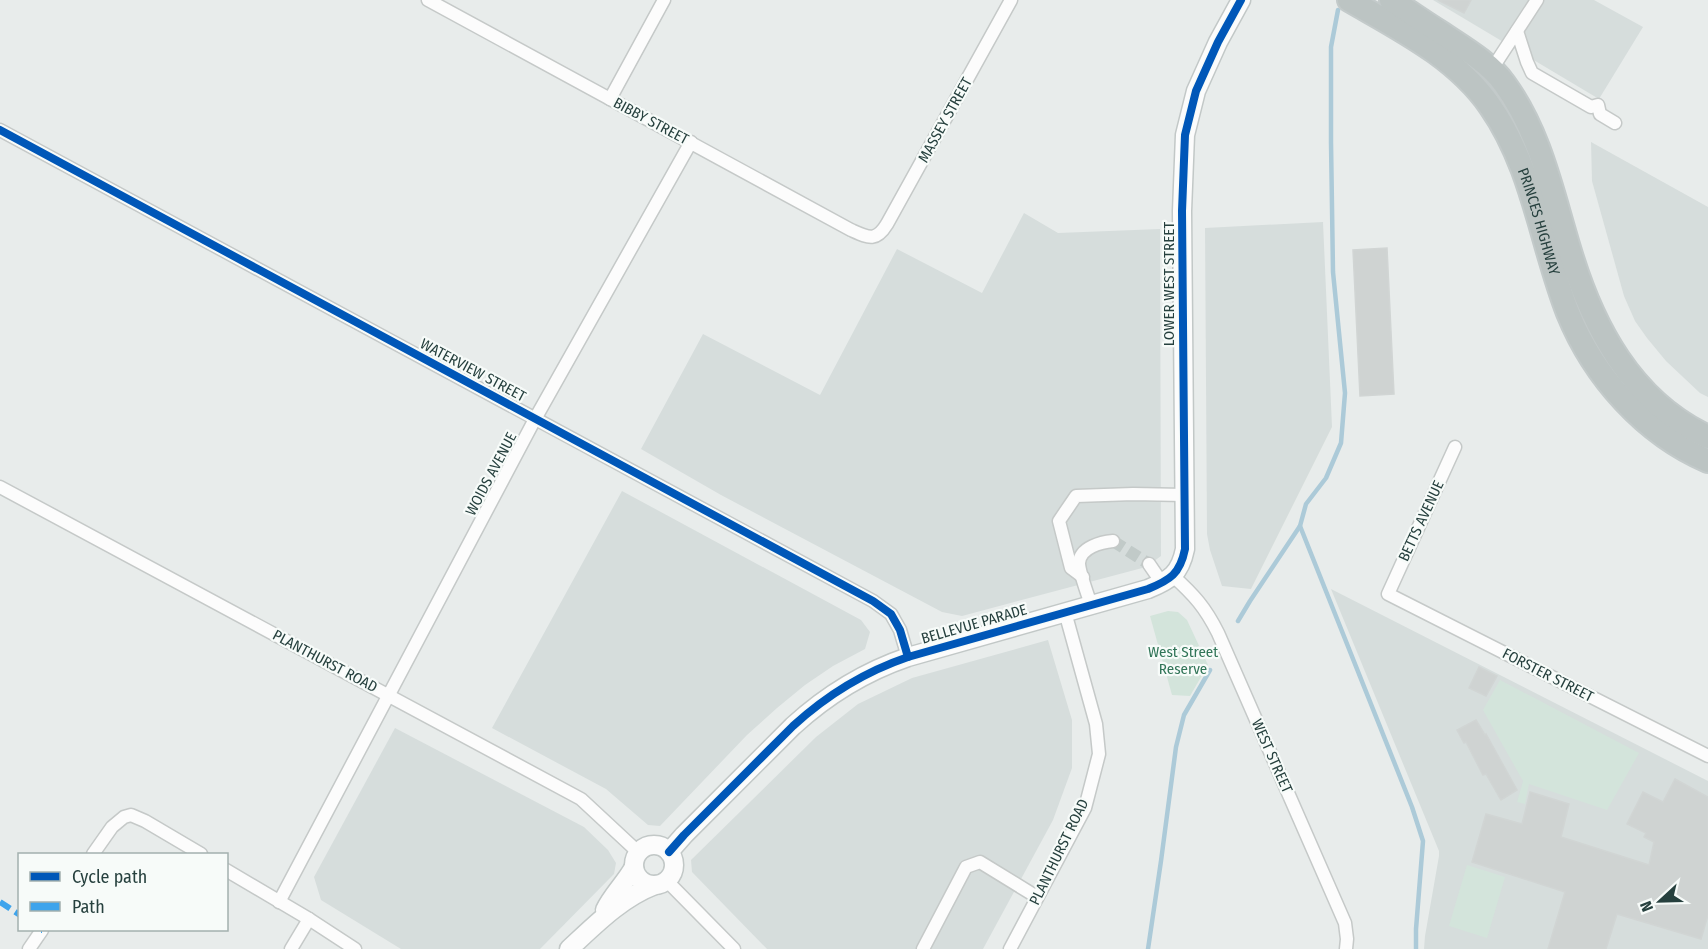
<svg xmlns="http://www.w3.org/2000/svg" width="1708" height="949" font-family="'Fira Sans Condensed',sans-serif">
	<style>
		.built { fill: #d6dddc }
		.green { fill: #d3e4db }
		.lines { fill: none; stroke-linecap: round; stroke-linejoin: round }
		.stream { stroke: #accad8; stroke-width: 4.5 }
		.building { fill: #cfd3d2; stroke: #d1d5d4; stroke-width: 1.5 }
		.street-tunnel { stroke: #c1cac8; stroke-width: 12; stroke-dasharray: 12 6; stroke-linecap: butt }
		.street-casing { stroke: #c5c9c8; stroke-width: 15 }
		.secondary-casing { stroke: #c2c8c7; stroke-width: 21 }
		.highway-casing { stroke: #c3caca; stroke-width: 26 }
		.street { stroke: #fcfcfc; stroke-width: 12 }
		.secondary { stroke: #fcfcfc; stroke-width: 18 }
		.highway { stroke: #bcc4c3; stroke-width: 22 }
		.quiet { stroke: #3ea4ec; stroke-width: 6; stroke-dasharray: 12 6; stroke-linecap: butt }
		.cycleway-casing { stroke: #f7fbf9; stroke-width: 11 }
		.cycleway { stroke: #0057b8; stroke-width: 8 }
		.labels { text-anchor: middle; dominant-baseline: central; stroke-width: 4.5; stroke-linejoin: round; paint-order: stroke }
		.street-label { font-size: 15px; fill: #26403e; stroke: #f7fbf9 }
		.park-label { font-size: 15px; fill: #317558; stroke: #f7fbf9 }
	</style>
	<rect width="100%" height="100%" fill="#e8eceb"/>
	<g class="built">
		<polygon points="1433,0 1594,0 1643,27 1599,99"/>
		<polygon points="1591,142 1708,207 1708,397 1700,393 1666,361 1647,338 1635,321 1624,296 1592,181"/>
		<polygon points="1024,213 1058,233 1160,229 1161,556 1146,567 962,616 942,612 721,495 641,449 703,334 820,395 897,249 982,293"/>
		<polygon points="1323,222 1332,427 1251,589 1222,586 1210,550 1207,534 1205,228"/>
		<polygon points="622,491 861,620 870,632 865,649 833,666 805,685 777,708 747,735 660,826 648,825 606,789 492,728"/>
		<polygon points="1331,589 1708,781 1708,949 1424,949 1425,936 1439,856 1439,851"/>
		<polygon points="1048,640 1072,720 1072,768 1053,820 983,949 767,949 692,872 691,860 816,737 858,704 912,678"/>
		<polygon points="395,728 584,827 608,850 616,863 614,874 540,949 401,949 321,900 314,877"/>
	</g>
	<g class="green">
		<polygon points="1168,611 1178,612 1187,620 1208,665 1190,696 1172,695 1150,616"/>
		<polygon points="1500,680 1639,753 1607,810 1529,784 1525,804 1517,802 1523,781 1483,710"/>
		<polygon points="1467,865 1505,877 1487,938 1449,926"/>
	</g>
	<g class="lines">
		<g class="stream">
			<polyline points="1300,526 1412,807 1423,841 1416,929 1416,949"/>
			<polyline points="1238,621 1250,601 1300,526 1306,504 1326,478 1341,443 1345,393 1333,272 1331,142 1331,47 1338,10"/>
			<polyline points="1148,949 1161,861 1176,747 1184,715 1210,670"/>
		</g>
	</g>
	<g class="building">
		<polygon points="1438,0 1471,0 1464,13"/>
		<polygon points="1387,248 1394,394 1360,396 1353,250"/>
		<polygon points="1479,667 1497,676 1486,696 1469,688"/>
		<polygon points="1476,720 1485,735 1486,734 1517,790 1501,800 1486,774 1483,775 1466,742 1464,743 1457,730"/>
		<polygon points="1675,779 1708,797 1708,915 1701,939 1617,914 1606,949 1548,949 1565,892 1472,862 1486,814 1522,824 1530,792 1569,804 1561,837 1649,865 1654,842 1644,837 1646,833 1627,824 1643,792 1663,802"/>
	</g>
	<g class="lines">
		<polyline class="street-tunnel" points="1113,541 1149,564"/>
		<g class="street-casing">
			<g id="street">
				<path d="M428,0l423,230c18,8 25,12 36,-6l124,-224"/>
				<polyline points="1517,31 1527,62 1532,73 1591,107 1598,105 1600,114 1615,123"/>
				<polyline points="1490,72 1537,0"/>
				<polyline points="610,99 664,0"/>
				<polyline points="0,130 873,601 891,614 900,630 908,657"/>
				<polyline points="1455,447 1388,594 1708,756"/>
				<polyline points="0,487 581,799 638,852"/>
				<polyline points="1149,564 1162,583"/>
				<path d="M1173,576c21,19 32,31 45,57l127,290 2,16 -1,10"/>
				<polyline points="1083,577 1071,568 1059,521 1076,496 1133,494 1184,495"/>
				<path d="M1091,605c-3,-10 -12,-33 -12,-42 1,-16 23,-21 34,-22"/>
				<polyline points="93,854 112,827 124,817 131,815 145,821 201,854"/>
				<polyline points="226,870 309,919 355,949"/>
				<polyline points="667,881 734,949"/>
				<polyline points="279,902 535,419 691,142"/>
				<polyline points="29,949 42,930"/>
				<polyline points="291,949 309,919"/>
				<polyline points="923,949 966,867 980,862 1037,897"/>
				<polyline points="1010,949 1085,808 1099,754 1096,724 1065,612"/>
			</g>
		</g>
		<g class="secondary-casing">
			<g id="secondary">
				<circle cx="654" cy="865" r="20"/>
				<path d="M669,852l15,-17 109,-109c35,-32 71,-54 115,-69l240,-68c22,-9 32,-15 37,-40l-3,-338 3,-76 11,-44 22,-49 23,-42"/>
				<path d="M605,910c7,-15 21,-28 29,-43"/>
				<path d="M569,949c26,-24 52,-51 86,-64"/>
			</g>
		</g>
		<g class="highway-casing">
			<g id="highway">
				<path id="s1" d="M1349,0c50,29 107,57 141,106 43,61 51,138 78,207 26,64 77,121 140,148"/>
				<path d="M1391,0c16,10 33,22 49,32 22,15 49,30 64,51 36,49 48,109 65,165 23,78 62,153 139,189"/>
			</g>
		</g>
		<use href="#street" class="street"/>
		<use href="#secondary" class="secondary"/>
		<use href="#highway" class="highway"/>
		<g class="quiet">
			<polyline points="0,902 20,915"/>
			<polyline points="41,930 42,930"/>
		</g>
		<g class="cycleway-casing">
			<g id="cycleway">
				<polyline points="0,130 873,601 891,614 900,630 908,657"/>
				<path d="M669,852l15,-17 109,-109c35,-32 71,-54 115,-69l240,-68c22,-9 32,-15 37,-40l-3,-338 3,-76 11,-44 22,-49 23,-42"/>
			</g>
		</g>
		<use href="#cycleway" class="cycleway"/>
	</g>
	<g class="labels">
		<g class="street-label">
			<text transform="translate(945 120) rotate(-61)">MASSEY STREET</text>
			<text transform="translate(651 121) rotate(28)">BIBBY STREET</text>
			<text stroke="none"><textPath href="#s1" startOffset="304">PRINCES HIGHWAY</textPath></text>
			<text transform="translate(1169 284) rotate(-90)">LOWER WEST STREET</text>
			<text transform="translate(473 370) rotate(28)">WATERVIEW STREET</text>
			<text transform="translate(491 474) rotate(-62)">WOIDS AVENUE</text>
			<text transform="translate(1421 521) rotate(-65)">BETTS AVENUE</text>
			<text transform="translate(974 624) rotate(-16)">BELLEVUE PARADE</text>
			<text transform="translate(325 661) rotate(28)">PLANTHURST ROAD</text>
			<text transform="translate(1548 675) rotate(27)">FORSTER STREET</text>
			<text transform="translate(1272 756) rotate(66)">WEST STREET</text>
			<text transform="translate(1059 852) rotate(-64)">PLANTHURST ROAD</text>
		</g>
		<g class="park-label">
			<text x="1183" y="652">West Street<tspan x="1183" dy="17">Reserve</tspan></text>
		</g>
	</g>
	<rect x="18" y="853" width="210" height="78" fill="#f7fbf9" stroke="#a3b0ae" stroke-width="1.5"/>
	<rect x="30" y="872" width="30" height="9" fill="#0057b8" stroke="#a3b0ae" stroke-width="1.5"/>
	<text x="72" y="883" font-size="18" fill="#26403e">Cycle path</text>
	<rect x="30" y="902" width="30" height="9" fill="#3ea4ec" stroke="#a3b0ae" stroke-width="1.5"/>
	<text x="72" y="913" font-size="18" fill="#26403e">Path</text>
	<g transform="translate(1660 901) rotate(248)" stroke="#f7fbf9" stroke-width="4.5" paint-order="stroke">
	<path d="M0-4.5L10 22L0 15L-10 22Z" fill="#26403e"/>
	<text y="-9" font-size="16" font-weight="bold" text-anchor="middle" fill="#26403e">N</text>
	</g>
</svg>
